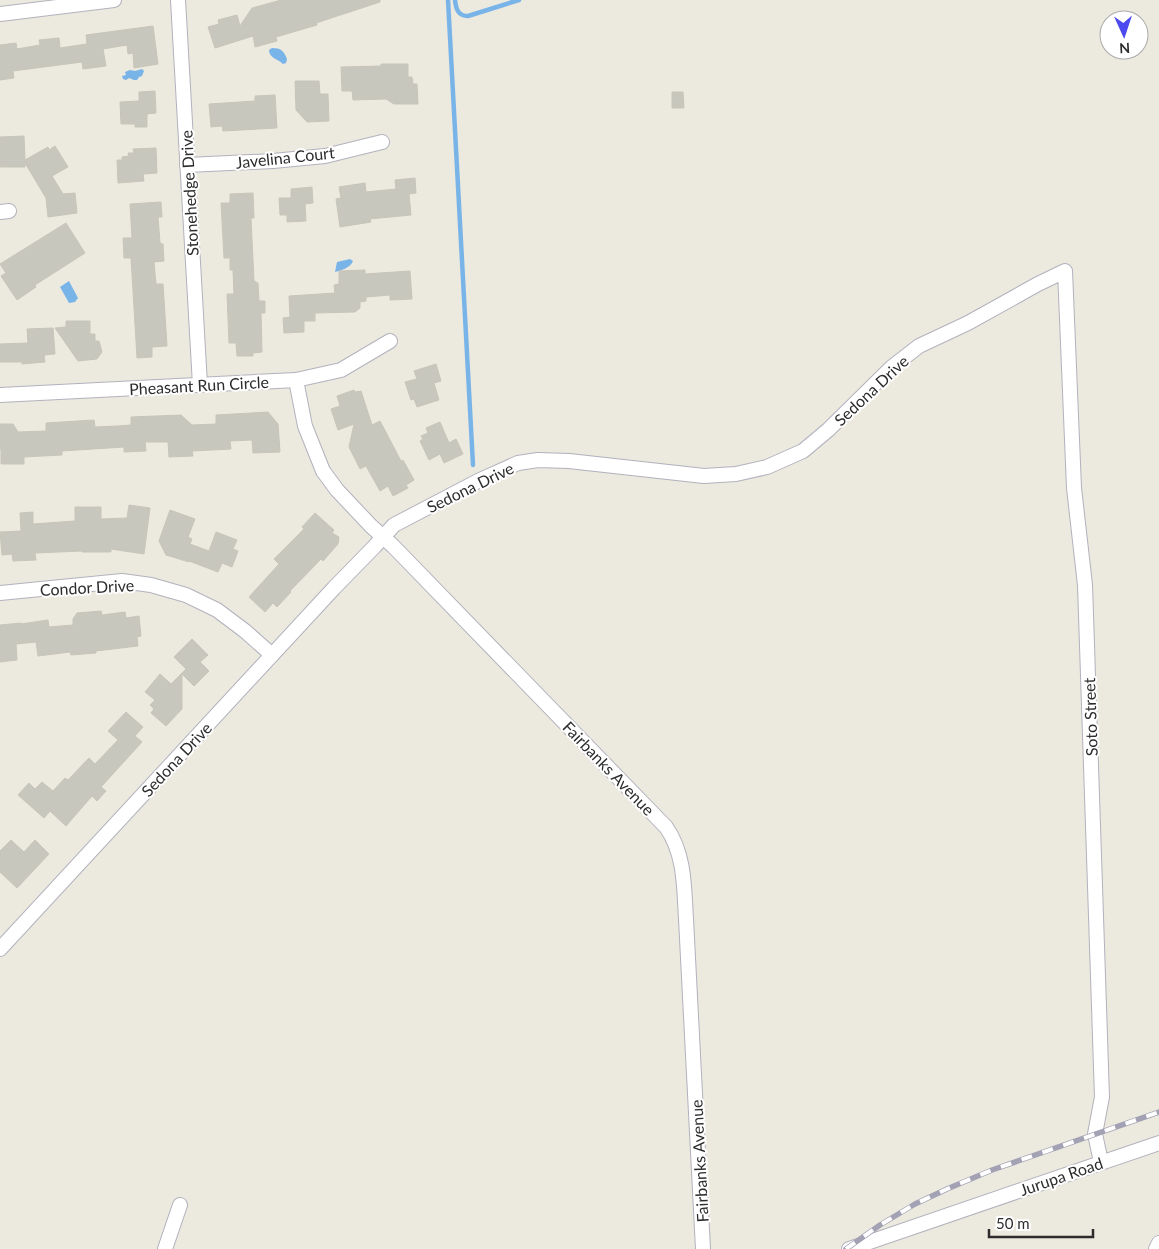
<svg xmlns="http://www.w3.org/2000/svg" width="1159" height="1249" font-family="Lato,sans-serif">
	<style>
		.water { fill: #79b4e8 }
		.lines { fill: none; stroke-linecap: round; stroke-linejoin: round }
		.stream { stroke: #79b4e8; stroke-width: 4.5 }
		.building { fill: #c8c7bd; stroke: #c8c5b8 }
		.minor-casing { stroke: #b2b2be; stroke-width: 16 }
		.minor { stroke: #fff; stroke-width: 14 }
		.rail-casing { stroke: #a3a2b5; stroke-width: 5.5 }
		.rail { stroke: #fff; stroke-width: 4; stroke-dasharray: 11; stroke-linecap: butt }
		.labels { text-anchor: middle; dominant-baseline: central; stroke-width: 4; stroke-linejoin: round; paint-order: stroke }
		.street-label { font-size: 16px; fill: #2c2c2c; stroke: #fff }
	</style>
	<rect width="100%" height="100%" fill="#ece9df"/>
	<g class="water">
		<path d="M272,48c9,0 12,3 15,11l-1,4 -3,1c-5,-5 -14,-6 -14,-14z"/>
		<polygon points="142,69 144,71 142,76 139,77 137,80 134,80 129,78 126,80 123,79 122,76 126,75 125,72 130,70 135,71"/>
		<path d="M350,259l3,2c-3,7 -11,9 -18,11l2,-10z"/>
		<polygon points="69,281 78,298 75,302 69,303 60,287"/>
	</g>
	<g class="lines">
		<g class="stream">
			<polyline points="448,0 473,465"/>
			<path d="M455,0c1,9 3,16 13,16l51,-16"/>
		</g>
	</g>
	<g class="building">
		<polygon points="281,0 380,0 380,2 316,23 317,25 276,37 277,41 255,47 253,36 215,48 208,27 219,24 218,20 237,15 240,26 252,8"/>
		<polygon points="153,26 158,64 134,68 133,53 128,54 127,45 103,49 106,66 83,69 82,62 13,71 14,78 0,80 0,45 16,43 17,49 40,45 39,40 59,38 60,48 87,44 86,35"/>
		<polygon points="381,64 408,64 408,77 412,77 413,84 417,84 418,104 394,104 386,99 353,100 352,91 342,91 341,67 381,66"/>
		<polygon points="295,81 319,81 320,94 328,94 329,121 307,122 296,110"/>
		<polygon points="155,91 156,113 147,114 147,127 135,127 135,124 121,124 120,102 139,101 139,92"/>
		<polygon points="672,92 683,92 684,108 672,108"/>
		<polygon points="275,95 277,128 223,131 222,126 211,127 209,104 255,101 255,96"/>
		<polygon points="24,136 25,160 48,147 49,150 55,146 68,167 52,176 63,194 75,193 77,213 48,217 46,198 25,163 25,167 0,167 0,137"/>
		<polygon points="156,148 157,173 143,174 144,181 118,183 117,160 122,160 122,157 129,156 128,153 134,153 133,149"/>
		<polygon points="415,178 416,193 409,194 411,215 370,219 371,222 340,227 336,199 341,198 339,187 365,183 366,192 396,189 395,180"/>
		<polygon points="312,187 313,203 305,204 306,221 287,222 287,215 280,215 279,198 291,198 291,189"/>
		<polygon points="253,193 254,218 251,218 254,281 258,283 259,301 265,301 265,313 261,313 262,352 253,353 253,356 237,356 236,343 229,343 227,294 234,294 233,270 230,270 230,258 224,258 221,203 230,203 230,194"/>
		<polygon points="161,202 162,217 158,217 160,243 163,244 164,261 154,262 156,284 163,284 167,346 152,347 152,357 137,358 131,258 124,258 123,238 132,238 130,204"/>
		<polygon points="66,223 85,253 35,285 36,287 17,300 1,276 6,273 0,264"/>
		<polygon points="365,270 365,274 410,271 412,299 390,300 390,295 366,297 366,301 360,302 360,308 355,312 315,313 315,321 304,321 304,332 284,333 283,318 290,317 289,296 335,293 334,285 339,284 339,271"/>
		<polygon points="66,321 90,321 90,334 95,334 95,341 99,341 102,352 97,359 78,361 55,328 66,327"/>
		<polygon points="53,328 55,354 44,355 45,362 22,364 22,362 0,362 0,344 28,343 27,329"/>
		<polygon points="436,364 441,381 434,383 439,400 417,407 414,399 411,400 405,382 417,379 414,371"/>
		<polygon points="354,390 355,392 361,391 372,425 380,421 401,461 403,460 414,480 406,485 408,488 393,496 388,486 380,491 366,466 360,469 349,447 354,424 338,430 331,409 340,406 337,396"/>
		<polygon points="268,412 278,424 280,452 253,453 252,440 230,441 231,449 192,451 193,456 169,457 168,442 145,442 146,451 124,452 124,447 62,451 62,455 24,457 24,464 1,464 1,449 0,449 0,424 13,424 18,432 46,431 46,423 94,420 95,427 118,426 131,425 131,417 181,415 192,425 216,424 216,415"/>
		<polygon points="440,422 449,443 456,439 463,454 444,463 440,454 429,460 420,441 423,439 421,436 428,433 426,428"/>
		<polygon points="129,505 150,508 144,554 111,549 111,552 82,552 82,551 35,553 36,560 13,561 12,554 2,555 0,532 21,531 20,513 33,512 33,524 75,521 75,507 101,507 101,519 127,518"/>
		<polygon points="170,510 195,519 188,537 192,539 190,544 209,551 216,532 237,540 233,549 238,551 232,567 222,563 218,572 189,561 189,562 166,555 159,541"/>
		<polygon points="315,513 334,530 332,533 339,537 338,544 323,561 321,559 290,591 291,592 277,607 273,603 265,612 249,597 279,564 274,559 304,529 302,527"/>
		<polygon points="101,611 102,615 125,612 126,618 139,616 141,636 137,637 138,646 96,651 96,653 71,655 70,652 38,656 36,642 16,644 17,660 0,662 0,625 21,623 21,624 48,620 49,627 73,625 73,619 77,613"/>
		<polygon points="192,639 208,655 200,662 209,671 194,686 182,674 182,709 166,726 151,713 154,709 150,705 155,700 145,692 160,674 171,684 186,669 174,657"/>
		<polygon points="126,712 143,727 135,736 142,742 101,787 106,791 97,801 92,796 66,826 50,811 44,818 18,795 29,783 35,789 42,782 53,791 65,778 68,780 89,758 95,764 118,740 108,731"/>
		<polygon points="11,840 24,852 35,840 49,854 17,888 0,872 0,851"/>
	</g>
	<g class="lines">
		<g class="minor-casing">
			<g id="minor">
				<polyline points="178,0 200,385"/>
				<polyline points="0,14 114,0"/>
				<polyline points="187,165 273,161 325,156 382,142"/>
				<polyline points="0,212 9,211"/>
				<path d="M296,380l9,46 18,45 14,19 34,36 22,20 273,281c19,27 18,60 20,92l17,330"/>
				<polyline points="0,395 296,380 341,370 390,341"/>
				<polyline points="0,593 122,581 151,585 186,595 217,610 245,631 272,655"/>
				<polyline points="0,949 334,588 374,547 394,525 478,481 518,463 538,460 569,461 704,476 736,474 767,467 803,451 828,430 892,367 919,346 968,323 1038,284 1065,271 1074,488 1085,585 1102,1097 1095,1134 1101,1162"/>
				<polyline points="165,1249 180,1205"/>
				<polyline points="849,1249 1159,1143"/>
				<polyline points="1156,1249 1159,1243"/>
			</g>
		</g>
		<use href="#minor" class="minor"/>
		<g class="rail-casing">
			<polyline id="rail" points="846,1249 880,1225 915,1204 947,1189 992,1170 1159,1112"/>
		</g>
		<use href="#rail" class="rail"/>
	</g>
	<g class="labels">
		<g class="street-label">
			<text transform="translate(285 157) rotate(-6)">Javelina Court</text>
			<text transform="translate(189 193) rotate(-93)">Stonehedge Drive</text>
			<text transform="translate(199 385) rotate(-3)">Pheasant Run Circle</text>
			<text transform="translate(871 390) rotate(-43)">Sedona Drive</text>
			<text transform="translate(470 487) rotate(-26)">Sedona Drive</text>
			<text transform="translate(87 587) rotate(-3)">Condor Drive</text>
			<text transform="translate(1090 717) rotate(-92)">Soto Street</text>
			<text transform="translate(176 759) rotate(-47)">Sedona Drive</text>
			<text transform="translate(609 768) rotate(46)">Fairbanks Avenue</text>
			<text transform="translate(699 1161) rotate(-93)">Fairbanks Avenue</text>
			<text transform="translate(1061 1176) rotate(-19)">Jurupa Road</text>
		</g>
	</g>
	<g transform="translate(1124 35) rotate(177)"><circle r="24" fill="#ffffff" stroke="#ababab"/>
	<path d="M0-4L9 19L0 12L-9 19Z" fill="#4b49ef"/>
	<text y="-8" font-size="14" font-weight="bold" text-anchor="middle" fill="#2c2c2c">N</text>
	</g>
	<path d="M989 1229v8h104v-8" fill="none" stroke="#2c2c2c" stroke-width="2.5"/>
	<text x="996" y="1229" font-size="15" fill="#2c2c2c" stroke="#ffffff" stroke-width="4" paint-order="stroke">50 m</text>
</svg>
